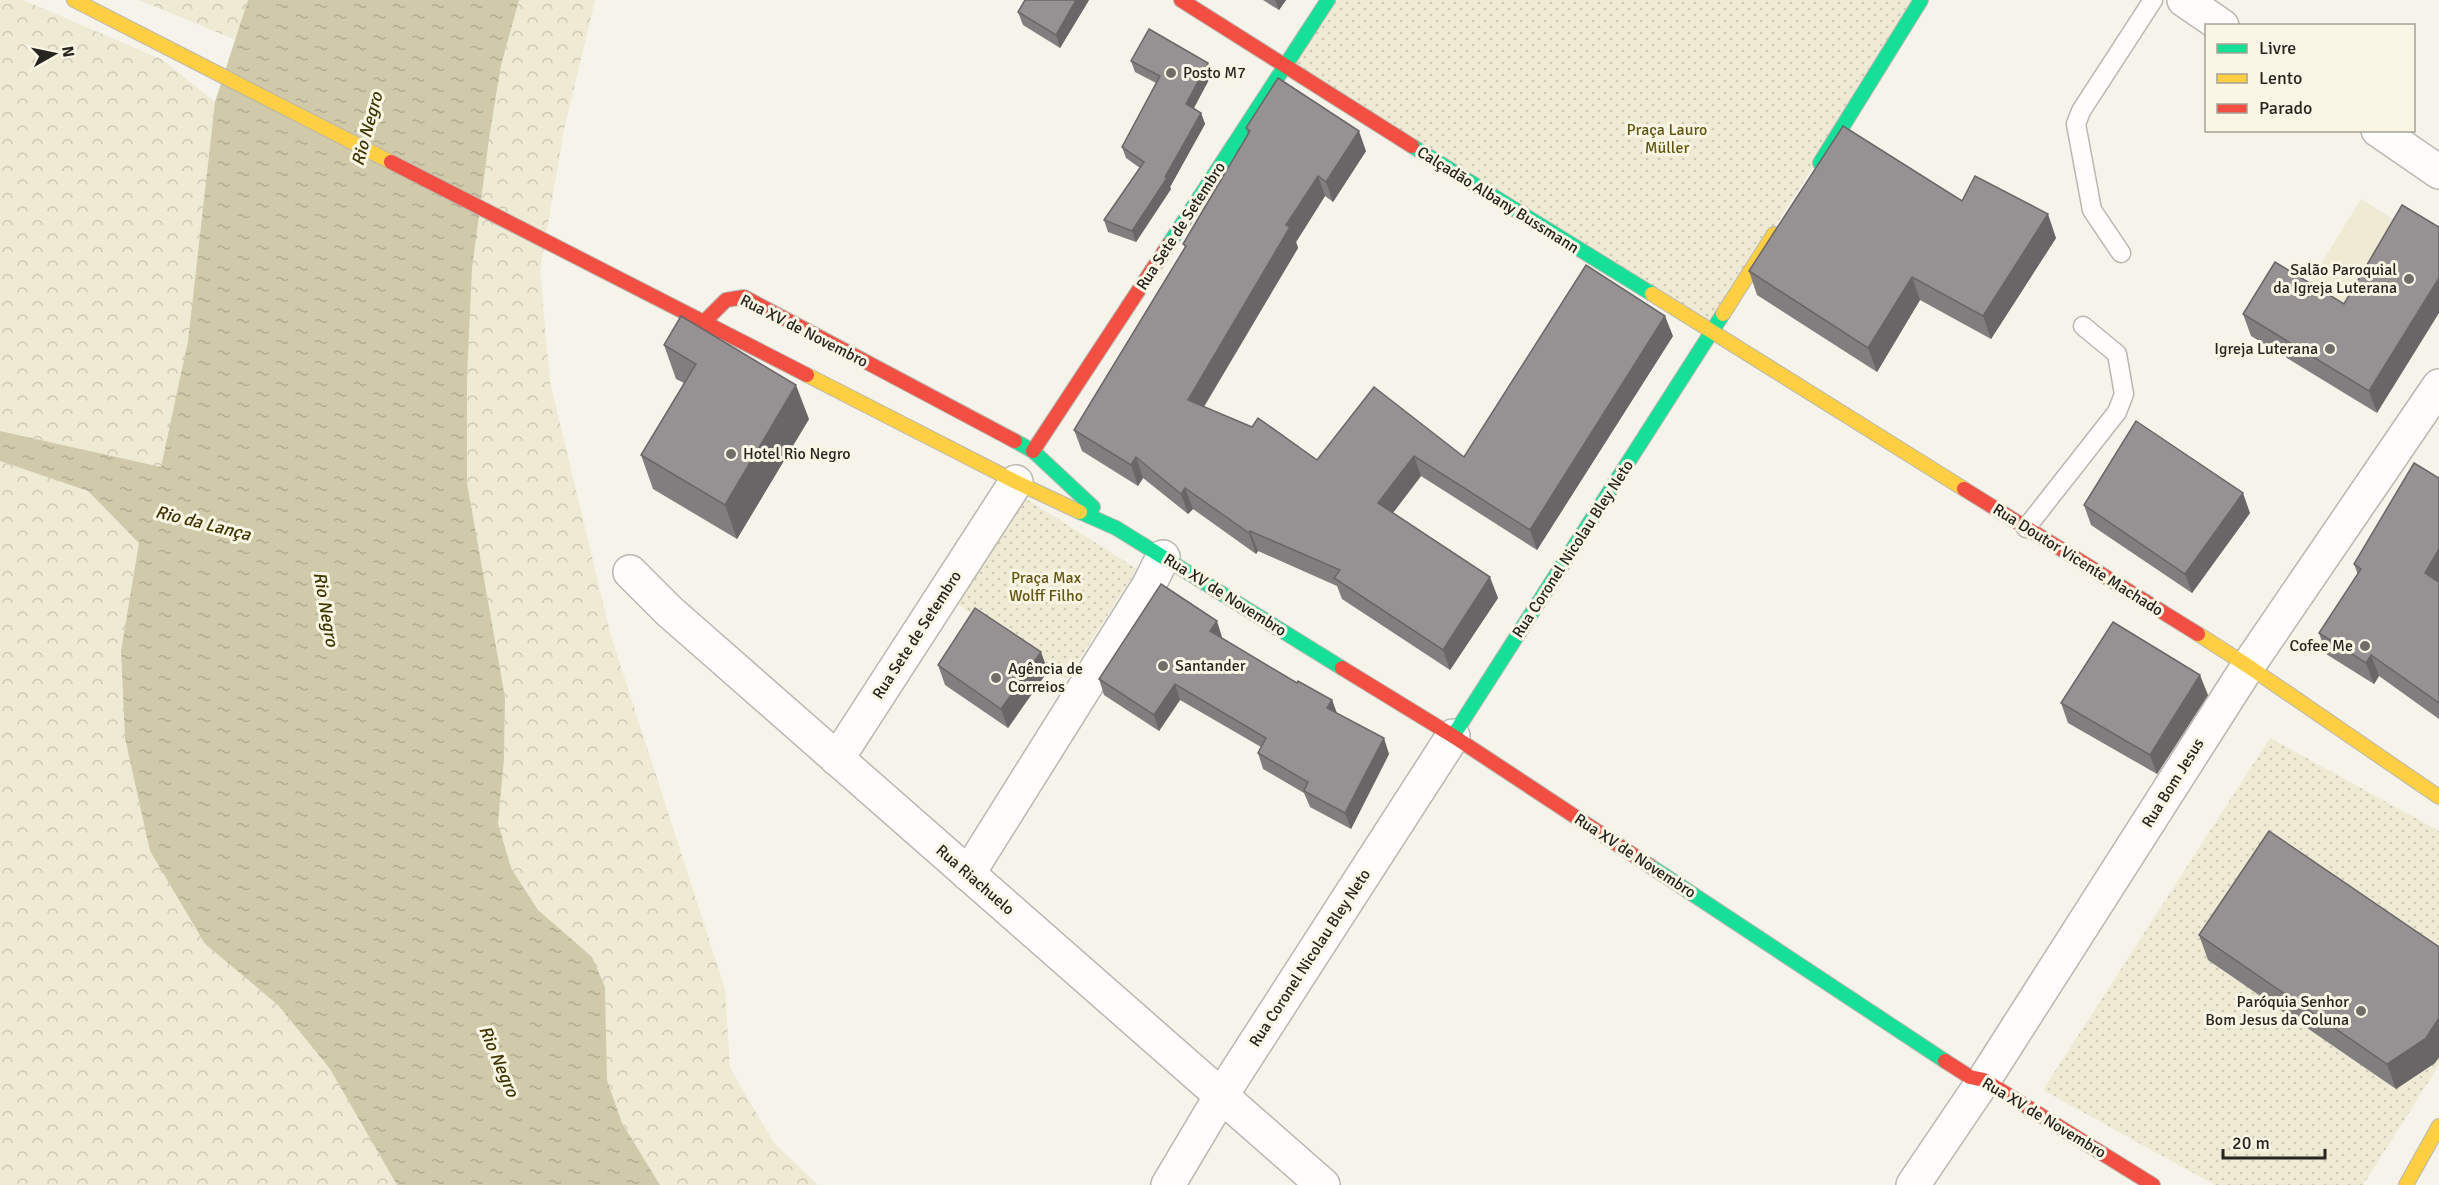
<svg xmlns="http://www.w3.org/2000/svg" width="2439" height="1185" font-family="Signika,sans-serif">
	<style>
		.grass { fill: url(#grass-dots) }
		.forest { fill: url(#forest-crowns) }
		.pitch { fill: #efead4 }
		.water { fill: url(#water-ripples) }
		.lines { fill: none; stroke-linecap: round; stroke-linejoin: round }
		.lane-casing { stroke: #b8b7b0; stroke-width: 21 }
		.street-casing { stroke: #b8b7b0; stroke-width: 36 }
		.fast-casing { stroke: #b8b7b0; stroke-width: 16 }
		.slow-casing { stroke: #b8b7b0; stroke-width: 16 }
		.jam-casing { stroke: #b8b7b0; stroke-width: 16 }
		.lane { stroke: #fefdfc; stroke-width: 18 }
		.street { stroke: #fefdfc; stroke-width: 33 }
		.fast { stroke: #16e098; stroke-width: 14 }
		.slow { stroke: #ffcf43; stroke-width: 14 }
		.jam { stroke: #f24e42; stroke-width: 14 }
		.wall { fill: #817e7f }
		.shaded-wall { fill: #696668 }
		.building { fill: #969294; stroke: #696668; stroke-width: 1.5 }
		.poi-dot { fill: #6e6d66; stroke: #faf6e5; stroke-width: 2 }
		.labels { text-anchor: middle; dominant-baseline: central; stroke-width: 6; stroke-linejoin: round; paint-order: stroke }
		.poi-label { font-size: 16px; fill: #26251f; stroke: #faf6e5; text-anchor: start }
		.park-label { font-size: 16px; fill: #645611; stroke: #faf6e5 }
		.street-label { font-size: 16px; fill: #26251f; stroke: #faf6e5 }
		.water-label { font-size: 18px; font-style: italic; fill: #3f3400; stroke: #faf6e5 }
	</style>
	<defs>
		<pattern id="grass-dots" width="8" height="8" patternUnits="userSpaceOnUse" patternTransform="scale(1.5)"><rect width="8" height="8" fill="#efead4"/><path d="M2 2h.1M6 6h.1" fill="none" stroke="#cdc9b6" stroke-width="1.8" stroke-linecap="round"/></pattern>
		<pattern id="forest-crowns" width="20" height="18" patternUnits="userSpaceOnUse" patternTransform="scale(1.5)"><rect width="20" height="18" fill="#efead4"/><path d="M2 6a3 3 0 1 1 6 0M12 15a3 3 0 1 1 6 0" fill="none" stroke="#cdc9b6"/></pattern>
		<pattern id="water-ripples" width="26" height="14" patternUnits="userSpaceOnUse" patternTransform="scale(1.5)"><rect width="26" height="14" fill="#d0c9aa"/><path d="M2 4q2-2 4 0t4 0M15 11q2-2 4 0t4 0" fill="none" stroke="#b2ac92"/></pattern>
	</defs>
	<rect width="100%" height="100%" fill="#f5f3ea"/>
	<g class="grass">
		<polygon points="1331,0 1920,0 1711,326 1287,67"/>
		<polygon points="1025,498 1137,569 1067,679 953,601"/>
		<polygon points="2270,738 2439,831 2439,1065 2363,1185 2215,1185 2043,1090"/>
	</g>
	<g class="forest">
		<polygon points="0,0 23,0 163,60 215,102 188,341 161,467 0,431"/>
		<polygon points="139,0 248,0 236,40"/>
		<polygon points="519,0 595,0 564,130 540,270 550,382 611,636 725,989 730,1068 774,1143 818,1185 660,1185 622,1123 607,1080 605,987 592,957 538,910 511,868 498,823 504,759 505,697 467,483 467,378 472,269 490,132 501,65"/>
		<polygon points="0,461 88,491 140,543 121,651 125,738 205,944 278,1005 330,1069 397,1185 0,1185"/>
	</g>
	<polygon class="pitch" points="2361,199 2404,226 2348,317 2305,290"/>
	<polygon class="water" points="248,0 519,0 501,65 490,132 472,269 467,378 467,483 505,697 504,759 498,823 511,868 538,910 592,957 605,987 607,1080 622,1123 660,1185 397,1185 330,1069 278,1005 205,944 150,851 125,738 121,651 139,543 88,491 0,461 0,431 161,467 188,341 215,102"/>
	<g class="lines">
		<g class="lane-casing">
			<g id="lane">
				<polyline points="2121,253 2092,210 2076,124 2081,111 2153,0"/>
				<polyline points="2026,528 2117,412 2124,394 2117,354 2083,326"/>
			</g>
		</g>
		<g class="street-casing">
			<g id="street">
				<polyline points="2184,0 2222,26"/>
				<polyline points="2378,130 2439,172"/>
				<polyline points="630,572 669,611 1323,1185"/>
				<polyline points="837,759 1016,482"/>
				<polyline points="968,874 1149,585 1163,557"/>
				<polyline points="1168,1185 1221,1096 1453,736"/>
				<polyline points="1913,1185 1984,1080 2248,666 2439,386"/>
			</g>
		</g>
		<g class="fast-casing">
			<g id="fast">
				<polyline points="1412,146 1652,294"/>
				<polyline points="1820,163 1921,0"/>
				<polyline points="1169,244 1328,0"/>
				<polyline points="1015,441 1033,451 1093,507"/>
				<polyline points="1080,512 1116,528 1342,668"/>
				<polyline points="1453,736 1723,314"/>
				<polyline points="1650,866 1945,1061"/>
			</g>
		</g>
		<g class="slow-casing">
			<g id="slow">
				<polyline points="74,0 391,162"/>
				<polyline points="1652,294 1964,489"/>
				<polyline points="1723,314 1774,234"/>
				<polyline points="807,375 1016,482 1080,512"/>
				<polyline points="2198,634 2248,666 2439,797"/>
				<polyline points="2406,1185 2439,1126"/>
			</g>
		</g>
		<g class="jam-casing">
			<g id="jam">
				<polyline points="1181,0 1412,146"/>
				<polyline points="391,162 807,375"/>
				<polyline points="704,322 726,300 744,297 1015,441"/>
				<polyline points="1033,451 1169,244"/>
				<polyline points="1964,489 2198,634"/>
				<polyline points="1342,668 1453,736 1650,866"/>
				<polyline points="1945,1061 1970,1077 1984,1080 2153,1185"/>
			</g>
		</g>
		<use href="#lane" class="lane"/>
		<use href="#street" class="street"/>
		<use href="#fast" class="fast"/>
		<use href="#slow" class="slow"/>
		<use href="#jam" class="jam"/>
	</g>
	<g class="wall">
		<polygon points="1025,0 1089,0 1060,48 1023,25 1018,12"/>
		<polygon points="1263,0 1286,0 1279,10"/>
		<polygon points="1131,61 1212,74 1194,108 1201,113 1205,124 1170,187 1171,189 1136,242 1108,232 1104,220 1140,168 1126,158 1122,147 1156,83 1135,72"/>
		<polygon points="1246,128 1366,151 1333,202 1325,196 1296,242 1298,248 1204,407 1317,460 1374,387 1464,457 1673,336 1537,550 1421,476 1393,513 1498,598 1450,670 1342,599 1337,586 1258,551 1256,554 1193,509 1188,514 1143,478 1138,486 1082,451 1074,430 1185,247 1183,244 1248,135"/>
		<polygon points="1962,201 2056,238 1991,339 1920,300 1877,372 1757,295 1749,271"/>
		<polygon points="2344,304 2377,413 2251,336 2243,314"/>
		<polygon points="664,345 809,419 737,539 653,489 641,455 684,383 676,379"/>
		<polygon points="2439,478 2439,719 2379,676 2374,684 2326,654 2319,633 2358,575 2354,564"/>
		<polygon points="2084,505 2250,513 2192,593 2091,525"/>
		<polygon points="1222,637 1221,638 1297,683 1332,700 1337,714 1389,754 1351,829 1310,807 1304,793 1263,769 1258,753 1261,747 1180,700 1159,731 1104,695 1099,679"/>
		<polygon points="938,665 1048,671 1008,728 945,685"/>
		<polygon points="2208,695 2157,774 2068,723 2061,703"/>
		<polygon points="2199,935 2439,947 2439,1057 2435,1063 2396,1089 2208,960"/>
	</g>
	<g class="shaded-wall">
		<polygon points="1076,0 1089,0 1060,48 1056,35"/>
		<polygon points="1275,0 1286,0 1279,10"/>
		<polygon points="1208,63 1212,74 1190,115 1186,104"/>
		<polygon points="1201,113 1205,124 1170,187 1171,189 1136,242 1132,231 1165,177"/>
		<polygon points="1359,131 1366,151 1333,202 1326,182"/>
		<polygon points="1318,176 1325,196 1296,242 1298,248 1195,421 1188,400 1286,225"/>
		<polygon points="2048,214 2056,238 1991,339 1983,316"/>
		<polygon points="1912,277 1920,300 1877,372 1868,348"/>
		<polygon points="2439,278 2439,313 2377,413 2369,391"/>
		<polygon points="1665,316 1673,336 1537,550 1530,530"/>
		<polygon points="796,385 809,419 737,539 725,505"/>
		<polygon points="1414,456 1421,476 1385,523 1378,503"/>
		<polygon points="1136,457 1143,478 1138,486 1131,465"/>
		<polygon points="1185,488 1193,509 1188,514 1181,494"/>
		<polygon points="2243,493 2250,513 2192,593 2185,574"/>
		<polygon points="1250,531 1258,551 1256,554 1249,533"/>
		<polygon points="2439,549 2439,583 2425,573"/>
		<polygon points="1490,577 1498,598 1450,670 1443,650"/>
		<polygon points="1217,621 1222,637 1215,647 1210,631"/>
		<polygon points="1041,652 1048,671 1008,728 1001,709"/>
		<polygon points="2371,655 2379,676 2374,684 2366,663"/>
		<polygon points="2200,675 2208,695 2157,774 2150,755"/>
		<polygon points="1175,684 1180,700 1159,731 1154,715"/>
		<polygon points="1332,700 1338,716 1327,708"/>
		<polygon points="1384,738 1389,754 1351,829 1345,813"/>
		<polygon points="2439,1018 2439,1057 2435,1063 2396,1089 2387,1064"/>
	</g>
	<g class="building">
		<polygon points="1025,0 1076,0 1056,35 1018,12"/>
		<polygon points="1149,29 1208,63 1186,104 1201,113 1165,177 1167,178 1132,231 1104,220 1144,162 1122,147 1160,76 1131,61"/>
		<polygon points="1278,78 1359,131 1326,182 1318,176 1286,225 1290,227 1188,400 1252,427 1258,418 1317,460 1374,387 1464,457 1586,265 1665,316 1530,530 1414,456 1378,503 1490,577 1443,650 1334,578 1340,570 1250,531 1249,533 1185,488 1181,494 1136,457 1131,465 1074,430 1186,246 1183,244 1250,131 1246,128"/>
		<polygon points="1843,126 1962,201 1975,176 2048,214 1983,316 1912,277 1868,348 1749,271"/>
		<polygon points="2402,205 2439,227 2439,278 2369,391 2243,314 2275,262 2344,304"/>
		<polygon points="681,316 796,385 725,505 641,455 696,364 664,345"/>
		<polygon points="2136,421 2243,493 2185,574 2084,505"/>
		<polygon points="2414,463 2439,478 2439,549 2425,573 2439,582 2439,703 2371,655 2366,663 2319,633 2361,569 2354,564"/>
		<polygon points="1161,584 1217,621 1210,631 1297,683 1298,681 1332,700 1327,708 1384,738 1345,813 1304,791 1308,782 1258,753 1266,738 1175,684 1154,715 1099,679"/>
		<polygon points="975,608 1041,652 1001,709 938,665"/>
		<polygon points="2113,622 2200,675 2150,755 2061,703"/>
		<polygon points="2269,831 2439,947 2439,1018 2426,1038 2387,1064 2199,935"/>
	</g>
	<g class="poi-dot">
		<circle cx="1171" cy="73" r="6"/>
		<circle cx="2409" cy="279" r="6"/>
		<circle cx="2330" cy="349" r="6"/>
		<circle cx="731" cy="454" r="6"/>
		<circle cx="2365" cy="646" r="6"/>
		<circle cx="1163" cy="666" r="6"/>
		<circle cx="996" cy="678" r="6"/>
		<circle cx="2361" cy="1011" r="6"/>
	</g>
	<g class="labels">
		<g class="poi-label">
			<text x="1183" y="73">Posto M7</text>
			<text x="2397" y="270" text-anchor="end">Salão Paroquial<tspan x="2397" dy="18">da Igreja Luterana</tspan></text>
			<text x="2318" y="349" text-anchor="end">Igreja Luterana</text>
			<text x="743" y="454">Hotel Rio Negro</text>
			<text x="2353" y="646" text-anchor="end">Cofee Me</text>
			<text x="1175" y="666">Santander</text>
			<text x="1008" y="669">Agência de<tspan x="1008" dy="18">Correios</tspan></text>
			<text x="2349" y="1002" text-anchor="end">Paróquia Senhor<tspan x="2349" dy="18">Bom Jesus da Coluna</tspan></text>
		</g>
		<g class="park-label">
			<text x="1667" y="130">Praça Lauro<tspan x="1667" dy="18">Müller</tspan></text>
			<text x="1046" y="578">Praça Max<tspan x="1046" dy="18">Wolff Filho</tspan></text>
		</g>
		<g class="street-label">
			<text transform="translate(1498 200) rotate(32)">Calçadão Albany Bussmann</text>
			<text transform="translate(1181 226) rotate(-57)">Rua Sete de Setembro</text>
			<text transform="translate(804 331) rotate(27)">Rua XV de Novembro</text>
			<text transform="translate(1573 549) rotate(-57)">Rua Coronel Nicolau Bley Neto</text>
			<text transform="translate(2078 560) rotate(32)">Rua Doutor Vicente Machado</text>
			<text transform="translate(1225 595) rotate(32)">Rua XV de Novembro</text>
			<text transform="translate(917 635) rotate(-57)">Rua Sete de Setembro</text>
			<text transform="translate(2173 783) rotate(-58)">Rua Bom Jesus</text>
			<text transform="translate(1635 856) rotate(33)">Rua XV de Novembro</text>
			<text transform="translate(975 880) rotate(41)">Rua Riachuelo</text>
			<text transform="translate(1310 958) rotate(-57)">Rua Coronel Nicolau Bley Neto</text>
			<text transform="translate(2044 1118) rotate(31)">Rua XV de Novembro</text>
		</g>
		<g class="water-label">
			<text transform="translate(367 129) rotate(-75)">Rio Negro</text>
			<text transform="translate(203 523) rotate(14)">Rio da Lança</text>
			<text transform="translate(326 609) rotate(80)">Rio Negro</text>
			<text transform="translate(499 1061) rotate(67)">Rio Negro</text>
		</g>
	</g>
	<rect x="2205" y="24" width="210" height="108" fill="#faf6e5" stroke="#a5a296" stroke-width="1.5"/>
	<rect x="2217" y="44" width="30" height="9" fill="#16e098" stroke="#a5a296" stroke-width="1.5"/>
	<text x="2259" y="54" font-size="18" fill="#26251f">Livre</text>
	<rect x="2217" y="74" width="30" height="9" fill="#ffcf43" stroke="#a5a296" stroke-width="1.5"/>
	<text x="2259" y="84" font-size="18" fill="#26251f">Lento</text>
	<rect x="2217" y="104" width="30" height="9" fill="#f24e42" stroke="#a5a296" stroke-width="1.5"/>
	<text x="2259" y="114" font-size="18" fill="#26251f">Parado</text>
	<g transform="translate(54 54) rotate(81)" stroke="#faf6e5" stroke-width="4.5" paint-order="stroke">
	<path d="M0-4.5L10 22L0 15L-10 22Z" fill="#26251f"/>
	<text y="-9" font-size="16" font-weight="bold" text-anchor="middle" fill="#26251f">N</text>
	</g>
	<path d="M2223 1149v9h102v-9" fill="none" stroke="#26251f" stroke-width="3"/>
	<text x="2232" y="1149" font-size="18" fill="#26251f" stroke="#faf6e5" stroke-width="4.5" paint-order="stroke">20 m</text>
</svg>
